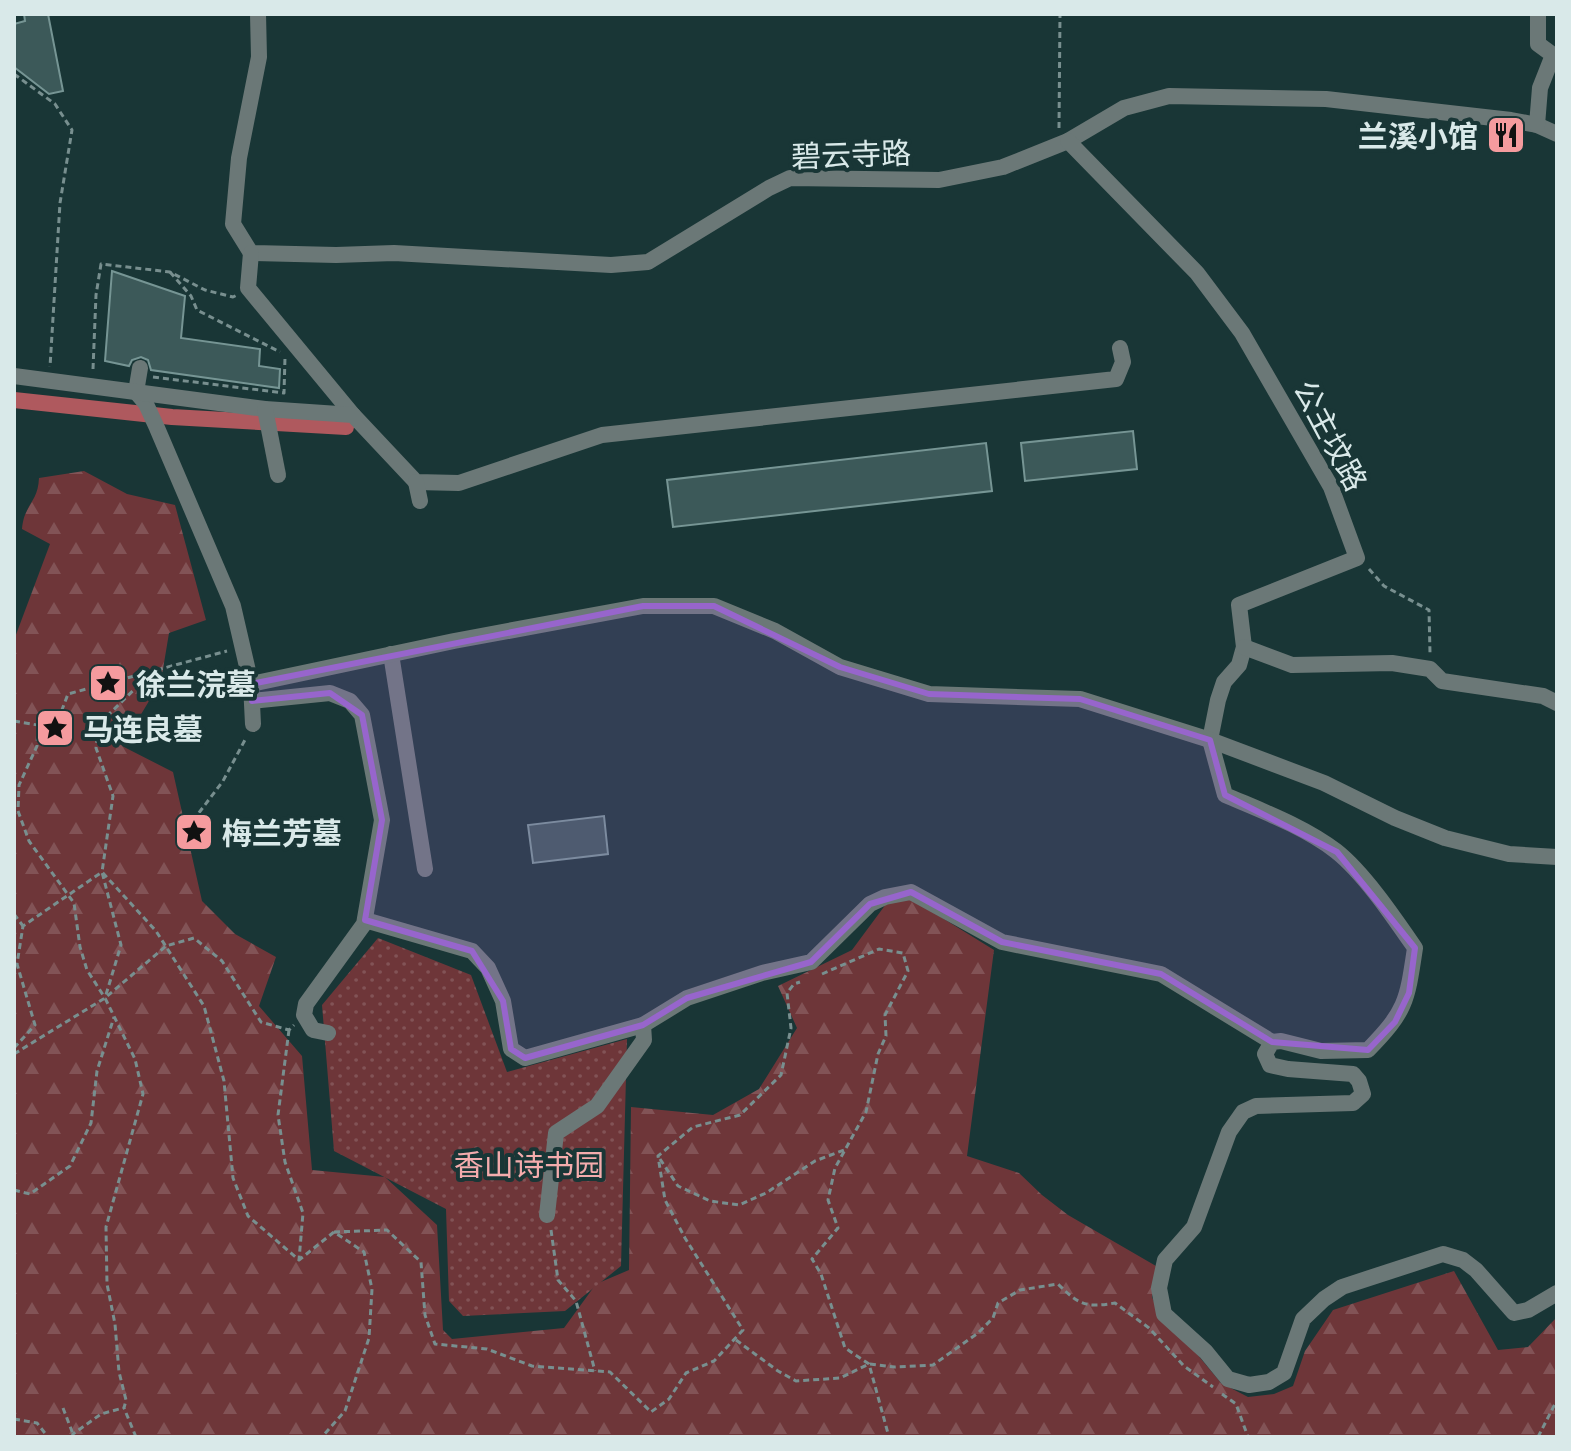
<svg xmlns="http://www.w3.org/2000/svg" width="1571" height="1451" font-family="'PT Sans Narrow','Noto Sans SC',sans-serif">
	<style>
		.forest { fill: url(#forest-firs) }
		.garden { fill: url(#garden-dots) }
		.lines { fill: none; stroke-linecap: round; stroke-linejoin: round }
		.canal { stroke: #af595e; stroke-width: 16 }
		.building { fill: #3c5959; stroke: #769594; stroke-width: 2 }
		.path { stroke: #788f8f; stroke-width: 3; stroke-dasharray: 6 4; stroke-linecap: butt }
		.minor { stroke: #6b7877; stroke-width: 16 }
		.marked { fill: #9765cc; fill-opacity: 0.2; stroke: #9765cc; stroke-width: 6; stroke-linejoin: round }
		.labels { text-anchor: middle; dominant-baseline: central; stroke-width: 8; stroke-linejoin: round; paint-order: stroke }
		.poi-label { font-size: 30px; font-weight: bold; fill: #d9e9e9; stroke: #193636; text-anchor: start }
		.street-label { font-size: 30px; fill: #d9e9e9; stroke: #193636 }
		.park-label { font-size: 30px; fill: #f4acad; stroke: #193636 }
	</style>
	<defs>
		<pattern id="forest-firs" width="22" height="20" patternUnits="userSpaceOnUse" patternTransform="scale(2)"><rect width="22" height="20" fill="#6e3639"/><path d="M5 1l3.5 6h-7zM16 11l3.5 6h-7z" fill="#825356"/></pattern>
		<pattern id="garden-dots" width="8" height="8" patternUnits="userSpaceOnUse" patternTransform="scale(2)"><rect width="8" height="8" fill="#6e3639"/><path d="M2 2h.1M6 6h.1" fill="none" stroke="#825356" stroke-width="1.8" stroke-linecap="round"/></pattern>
	</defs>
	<rect width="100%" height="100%" fill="#193636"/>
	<path class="forest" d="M84,471l43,23 48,11 31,115 -37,13 -8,48 -39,65 51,26 29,129 33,33 41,23 -17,49 43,50 10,114 73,7 52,48 6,105 9,9 112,-11 32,-44 33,-14 2,-163 82,8 46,-26 38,-61 -19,-42 74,-36 37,-50 21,-2 84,52 -27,206 52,17 23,22 26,20 88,51 -4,31 9,22 16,11 44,53 27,14 26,-3 19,-8 12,-35 28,-41 121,-39 44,79 30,-3 29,-30v120h-1543v-797l36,-96 -28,-15c2,-25 16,-26 17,-51z"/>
	<polygon class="garden" points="378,938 471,975 507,1072 627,1039 621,1266 565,1311 463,1316 449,1301 446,1209 334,1151 322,1005"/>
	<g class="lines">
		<polyline class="canal" points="14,400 172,417 346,427"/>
	</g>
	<g class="building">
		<polygon points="24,14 48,14 63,91 49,94 14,67 14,24 25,21"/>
		<polygon points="112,271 185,296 181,338 260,349 259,366 280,369 279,388 151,370 148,360 141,357 132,360 129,366 105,361"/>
		<polygon points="1133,431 1137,469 1025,481 1021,443"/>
		<polygon points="986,443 992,491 673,527 667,480"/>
		<polygon points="604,816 608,854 533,863 528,825"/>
	</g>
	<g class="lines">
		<g class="path">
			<polyline points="14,74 55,104 72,130 60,203 50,367"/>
			<polyline points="1059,128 1060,14"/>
			<polyline points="170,272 191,296 197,310 280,352"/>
			<polyline points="93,369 96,295 101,264 170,272 205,290 233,297 237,295"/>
			<polyline points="153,377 284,393 285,357"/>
			<polyline points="1369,569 1384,586 1429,610 1430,653"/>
			<polyline points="14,721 55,728 68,694 227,651"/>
			<polyline points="38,725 37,746 19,785 18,811 29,841 74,903 80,947 87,970 105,998"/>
			<polyline points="194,832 198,814 223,781 246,738"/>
			<polyline points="14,914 23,926"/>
			<polyline points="822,974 879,949 903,953 908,971 885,1015 886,1036 878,1054 866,1112 835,1168 828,1200 838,1228 812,1259 821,1274 845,1348 869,1364 889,1437"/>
			<polyline points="289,1030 278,1115 285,1162 303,1213 299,1260"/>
			<polyline points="14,1048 35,1025 17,964 23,926 102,872 156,931 204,1006 224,1081 233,1178 248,1216 299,1260 334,1232 364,1252 372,1289 369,1338 345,1411 322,1437"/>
			<polyline points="14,1054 105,998 166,946 194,938 222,961 261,1022 289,1030 294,1025"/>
			<polyline points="660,1159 678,1186 710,1201 739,1205 766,1193 815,1161 844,1150"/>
			<polyline points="14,1190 30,1194 70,1166 91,1123 97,1071 114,1017"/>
			<polyline points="551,1230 558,1280 576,1301 595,1371"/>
			<polyline points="334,1232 387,1230 421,1262 425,1315 435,1344 487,1349 532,1366 610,1372 651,1412 669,1399 686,1373 714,1361 743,1330 685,1238 665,1200 658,1156 693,1127 740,1115 781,1075 791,1028 787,993 794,984 800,982"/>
			<path d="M736,1340l42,31 18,10 44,-3 29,-14 26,3 38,-2 45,-32 15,-15 5,-15 22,-13 38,-6c21,21 28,24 57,19l34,25 35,38 29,21"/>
			<polyline points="1222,1394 1236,1404 1248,1437"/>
			<polyline points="63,1408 73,1434"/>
			<polyline points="14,1419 37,1423 48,1437"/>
			<polyline points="72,1437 73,1434 101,1414 123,1408"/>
			<polyline points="136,1437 124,1408 126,1400 119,1372 115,1324 107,1284 106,1227 143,1094 135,1059 105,998 121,945 102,872 113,796 96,748 99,724 154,670"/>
			<polyline points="1538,1437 1557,1400"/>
		</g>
		<g class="minor">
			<polyline points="258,14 259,57 239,158 233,224 251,253 336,255 394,253 611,265 648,262 769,188 790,178 939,180 1003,167 1068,141 1124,108 1169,96 1326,99 1511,120 1537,125 1557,134"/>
			<polyline points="1537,125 1540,88 1553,55 1538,44 1538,14"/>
			<path d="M1068,141l129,132 45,60 89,154 26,71 -118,47 5,42 -5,18 -15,17 -6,18 -8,40 15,55c37,16 78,31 111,56 28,22 59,68 79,97 -8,54 -9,63 -47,102l-47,1 -40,-10 -9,1 -7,12 5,11 18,4 65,5 6,7 4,13 -10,9 -97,3 -13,6 -14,20 -35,95 -29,33 -6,28 5,26 42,38 22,27 21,6 20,-3 15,-9 19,-54 21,-20 18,-12 101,-33 20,6 13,10 38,43 14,-3 29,-17"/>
			<polyline points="251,253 248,288 353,415"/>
			<polyline points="140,368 136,392 146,404 157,428 233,606 251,684 253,724"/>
			<polyline points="14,376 265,409 353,415 416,482 459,483 602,435 1116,379 1123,362 1120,348"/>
			<polyline points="265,409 278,475"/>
			<polyline points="416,482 420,501"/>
			<polyline points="1244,647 1292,665 1392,663 1430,669 1442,681 1543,696 1557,703"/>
			<polyline points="391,654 425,869"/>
			<polyline points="251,684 454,641 643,606 714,606 775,631 840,667 929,694 1080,699 1210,740 1324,783 1395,818 1445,838 1509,854 1557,857"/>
			<polyline points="252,701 330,693 350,701 362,715 382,820 364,924 306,1004 304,1015 313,1030 328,1033"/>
			<polyline points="365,920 472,951 488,968 503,1001 511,1049 525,1058 643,1025 687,998 762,973 811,962 870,904 885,897 911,892 1002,942 1161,974 1272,1042"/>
			<polyline points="547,1215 556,1133 597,1106 644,1040 643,1025"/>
		</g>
	</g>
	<path class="marked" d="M643,606h71l126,61 89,27 151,5 130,41 15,55 112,57 78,96 -6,45 -14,29 -27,28 -96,-8 -111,-68 -159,-32 -91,-50 -41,12 -59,58 -124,36 -44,27 -118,33 -14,-9 -8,-48 -31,-50 -107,-31 17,-100 -20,-105 -32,-22 -78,8 -1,-17z"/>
	<defs>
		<g id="restaurant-square" transform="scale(2)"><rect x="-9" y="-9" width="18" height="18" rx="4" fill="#f59b9e" stroke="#193636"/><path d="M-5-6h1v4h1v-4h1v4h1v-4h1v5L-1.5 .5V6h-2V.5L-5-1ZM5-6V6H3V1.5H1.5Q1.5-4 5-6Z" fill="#111"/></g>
		<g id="sight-square" transform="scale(2)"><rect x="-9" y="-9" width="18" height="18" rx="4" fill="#f59b9e" stroke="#193636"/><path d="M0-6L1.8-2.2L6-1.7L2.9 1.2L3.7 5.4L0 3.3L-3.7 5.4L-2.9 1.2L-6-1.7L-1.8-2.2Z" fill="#111"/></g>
	</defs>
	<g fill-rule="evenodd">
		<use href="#restaurant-square" x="1506" y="135"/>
		<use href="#sight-square" x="108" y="683"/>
		<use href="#sight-square" x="55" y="728"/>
		<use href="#sight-square" x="194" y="832"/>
	</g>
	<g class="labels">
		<g class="poi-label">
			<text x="1478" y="135" text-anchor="end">兰溪小馆</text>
			<text x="136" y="683">徐兰浣墓</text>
			<text x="83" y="728">马连良墓</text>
			<text x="222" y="832">梅兰芳墓</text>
		</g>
		<g class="street-label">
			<text transform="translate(851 154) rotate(-2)">碧云寺路</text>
			<text transform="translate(1331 435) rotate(62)">公主坟路</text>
		</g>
		<g class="park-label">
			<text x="529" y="1164">香山诗书园</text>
		</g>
	</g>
	<rect width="1571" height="1451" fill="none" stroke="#d9e9e9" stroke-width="32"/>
</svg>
